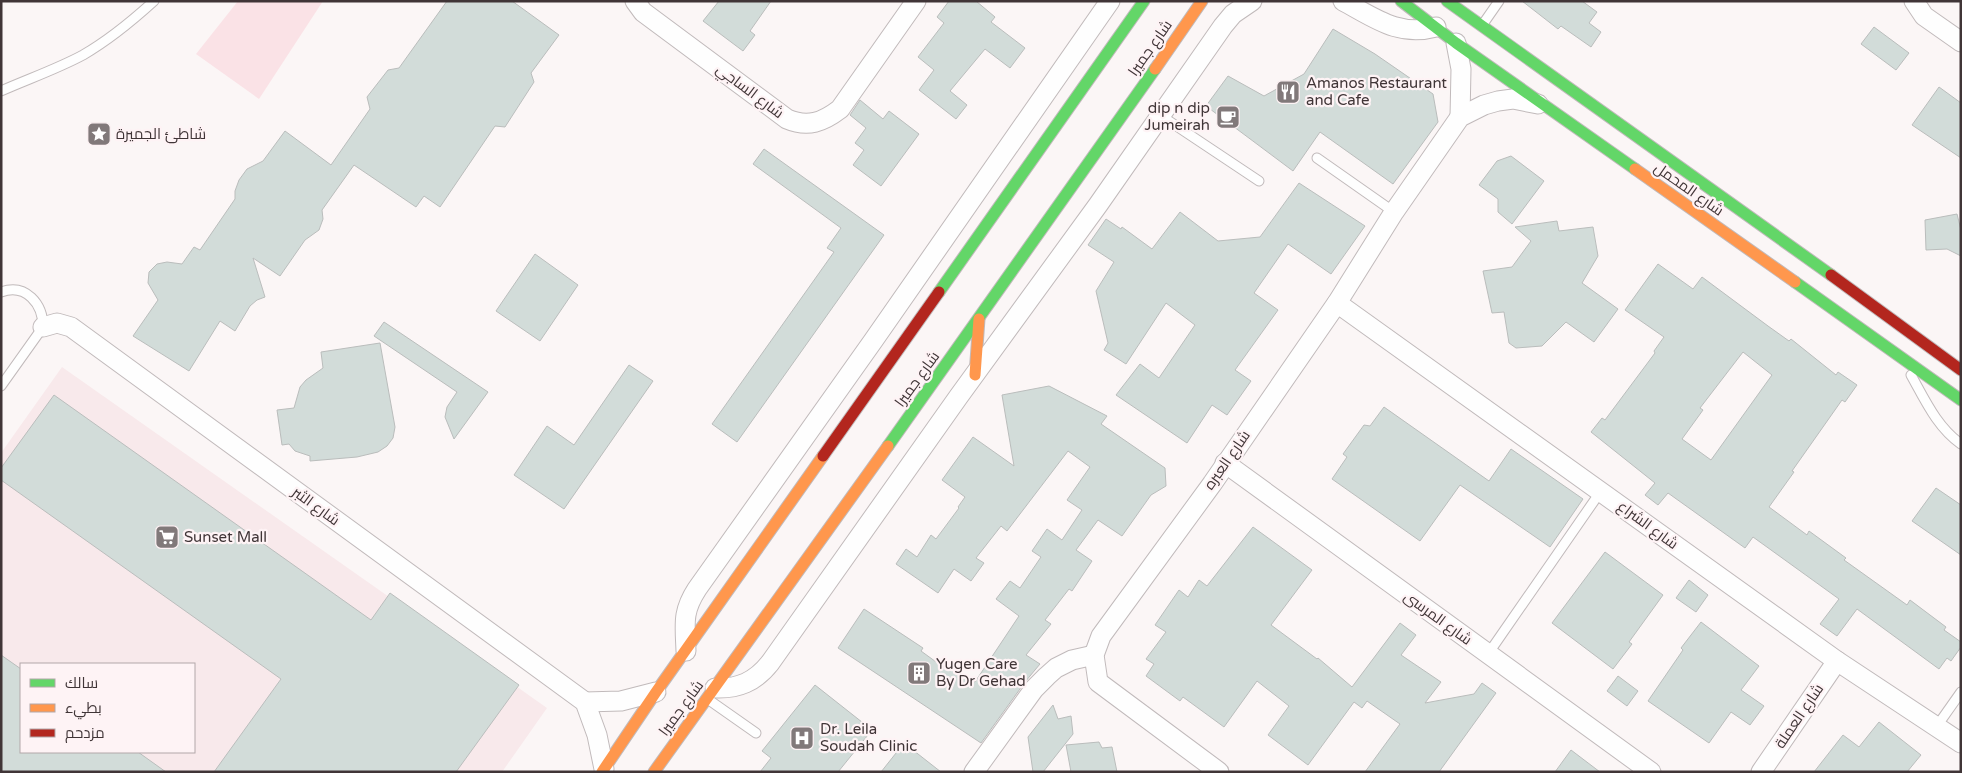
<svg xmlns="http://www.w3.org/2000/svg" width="1962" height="773" font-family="'Varela Round',Cairo,sans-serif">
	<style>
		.built { fill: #f8e9eb; fill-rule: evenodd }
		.green { fill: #fae2e6 }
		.building { fill: #d2dcd9; stroke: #babdbc; fill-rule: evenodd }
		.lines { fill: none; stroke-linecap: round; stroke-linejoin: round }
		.lane-casing { stroke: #c1babb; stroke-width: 11 }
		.street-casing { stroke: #c1babb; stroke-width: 21 }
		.fast-casing { stroke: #c1babb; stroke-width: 13 }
		.slow-casing { stroke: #c1babb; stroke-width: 13 }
		.jam-casing { stroke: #c1babb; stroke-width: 13 }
		.lane { stroke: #fefefe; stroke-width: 9 }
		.street { stroke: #fefefe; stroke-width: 19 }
		.fast { stroke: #63d668; stroke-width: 11 }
		.slow { stroke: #ff974d; stroke-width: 11 }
		.jam { stroke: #b3261e; stroke-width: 11 }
		.labels { text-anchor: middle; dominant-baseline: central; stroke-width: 4.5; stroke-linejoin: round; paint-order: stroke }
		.street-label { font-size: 15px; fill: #403537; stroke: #fef3f5 }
		.poi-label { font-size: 15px; fill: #403537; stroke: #fef3f5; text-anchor: start }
	</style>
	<rect width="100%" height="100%" fill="#fbf6f6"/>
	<path class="built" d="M62,367l485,341 -45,64h-501v-319zM21,664h173v88h-173z"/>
	<polygon class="green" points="238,1 323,1 259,99 196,54"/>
	<g class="building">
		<polygon points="447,1 512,1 559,35 531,73 534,82 505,127 495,126 440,207 424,196 416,207 354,165 322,210 323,219 319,230 305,240 280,276 253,258 265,297 257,300 250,306 235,331 220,321 189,371 133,336 158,300 148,283 149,272 157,264 167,262 182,264 194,247 200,250 235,199 235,191 239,180 247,169 263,161 285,131 331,165 370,109 367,97 388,70 399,68"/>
		<polygon points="719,1 771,1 750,31 755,35 743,51 703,21"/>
		<polygon points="949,1 976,1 995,17 991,22 1025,48 1010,68 985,49 950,91 967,105 956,119 919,90 934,70 918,57 944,23 937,17"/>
		<polygon points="1522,1 1582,1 1597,12 1589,23 1601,32 1591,47 1561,26 1558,29"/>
		<polygon points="1874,27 1909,53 1896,70 1861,44"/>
		<polygon points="1333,29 1375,54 1433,94 1438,122 1393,184 1320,132 1293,171 1206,106 1228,76 1264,96 1304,74"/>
		<polygon points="1939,87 1961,103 1961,158 1912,125"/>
		<polygon points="860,100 883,119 889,111 919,134 881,186 853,165 864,150 855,143 866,128 850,115"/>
		<polygon points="764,149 884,235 737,442 712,424 834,252 827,248 841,228 753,164"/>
		<polygon points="1511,156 1544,181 1512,224 1498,212 1498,199 1479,185 1497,161"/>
		<polygon points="1299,183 1365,226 1331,274 1288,244 1254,293 1278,310 1235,370 1251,381 1227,415 1212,405 1187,443 1116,395 1140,364 1159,378 1195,325 1166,303 1126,364 1104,350 1108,343 1096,291 1114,262 1088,245 1106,219 1121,229 1122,227 1152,249 1180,212 1218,241 1260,237"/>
		<polygon points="1957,214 1961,230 1961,256 1947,249 1926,250 1925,220"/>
		<polygon points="1557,221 1559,231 1593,227 1598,256 1582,283 1618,309 1594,342 1566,322 1542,346 1516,348 1509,343 1504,312 1492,313 1483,271 1512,267 1531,241 1515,227"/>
		<polygon points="535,254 578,285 540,341 496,311"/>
		<path d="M1658,264l35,25 9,-12 66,49 21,15 2,-2 45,36 2,-3 19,13 -12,17 -3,-2 -50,71 2,1 -25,35 38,28 2,-4 37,27 -2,2 63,45 3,-5 36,27 -2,3 17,12v5l-10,14 -4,-3 -8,11 -82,-60 -20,27 -17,-12 19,-25 -86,-62 -8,11 -77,-55 -10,12 -13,-10 10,-12 -64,-51 11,-14 3,2 50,-67 -1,-2 10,-14 -39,-27zM1743,352l29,23 -61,85 -29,-21 21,-29 -3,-2z"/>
		<polygon points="384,322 488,392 454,439 445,417 447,407 457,392 374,336"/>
		<polygon points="380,343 395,427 393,438 387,446 378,452 357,457 310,461 310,456 295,451 289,444 282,445 277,410 294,408 300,387 306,380 323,368 321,352"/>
		<polygon points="629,365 653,381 564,509 514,475 547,426 574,445"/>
		<polygon points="1049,386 1107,416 1101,424 1165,468 1166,486 1151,495 1122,536 1098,520 1076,550 1092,561 1072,591 1069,589 1045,620 1051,624 1026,655 1040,664 1025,682 981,743 838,648 864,609 923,648 921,651 943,667 946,663 975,682 1019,616 996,599 1010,581 1020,588 1041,557 1032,551 1047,529 1062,540 1082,510 1067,500 1090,467 1068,451 1007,531 1001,526 976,558 984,563 971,581 954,569 938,593 896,564 906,549 917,557 931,535 936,539 959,508 958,507 965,497 942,480 973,437 1014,466 1002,395"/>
		<polygon points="54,395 371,620 390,593 519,685 456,772 214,772 281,679 1,480 1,468"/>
		<polygon points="1384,407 1489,481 1511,449 1583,499 1550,547 1460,485 1420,541 1332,479 1347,457 1343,454 1364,425 1370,426"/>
		<polygon points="1936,488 1961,505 1961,555 1912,521"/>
		<polygon points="1253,527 1312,570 1271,625 1317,659 1318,658 1352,687 1400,623 1416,635 1401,655 1441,682 1425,703 1474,694 1482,683 1496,693 1439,772 1365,772 1400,724 1367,701 1362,708 1354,702 1308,765 1268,735 1289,706 1257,681 1224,727 1183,697 1180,701 1146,676 1154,664 1146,659 1166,632 1155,625 1179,590 1188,597 1199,580 1207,586"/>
		<polygon points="1605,552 1663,595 1629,642 1632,644 1613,669 1552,623"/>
		<polygon points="1689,580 1708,595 1696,612 1676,598"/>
		<polygon points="1701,622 1759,666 1741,690 1764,706 1750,725 1731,712 1709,743 1648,701 1683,650 1681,648"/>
		<polygon points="1,655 21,669 21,752 138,752 166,772 1,772"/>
		<polygon points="1618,676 1638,691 1627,706 1607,691"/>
		<polygon points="815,685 872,730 838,772 760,772 771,758 762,751"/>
		<polygon points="1053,705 1058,719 1071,716 1073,734 1043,772 1033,772 1028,737"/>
		<polygon points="1879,722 1921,755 1907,772 1814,772 1843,735 1859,747"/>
		<polygon points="1099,742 1102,748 1112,747 1117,772 1071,772 1066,745"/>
		<polygon points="904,743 941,772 881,772"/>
		<polygon points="1571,750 1600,772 1555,772"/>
	</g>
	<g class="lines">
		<g class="lane-casing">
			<g id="lane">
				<polyline points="1483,24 1499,1"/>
				<path d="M1,91c27,-12 56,-22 82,-36 26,-15 49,-34 71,-54"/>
				<polyline points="1160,115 1259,181"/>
				<polyline points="1317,158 1394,212"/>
				<path d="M1,292c25,-9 42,12 42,35l-42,59"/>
				<path d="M1911,375c14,25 26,52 50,69"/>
				<polyline points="1488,654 1601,491"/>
				<polyline points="709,700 756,733"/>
				<polyline points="1937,726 1961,692"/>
			</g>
		</g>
		<g class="street-casing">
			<g id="street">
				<path d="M635,1l8,11 144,107c21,9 36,3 53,-10l76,-108"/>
				<path d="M1343,1c32,17 55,36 93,26"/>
				<polyline points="1914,1 1924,16 1961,42"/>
				<polyline points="1456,43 1461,69 1460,117"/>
				<polyline points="1337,303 1837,661 1961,743"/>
				<polyline points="43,327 57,323 71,327 585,702 597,735 604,769"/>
				<polyline points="1225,463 1651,772"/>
				<path d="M686,651c-1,-27 -4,-39 11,-62l176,-248 237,-340"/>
				<path d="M715,688c23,1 40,-6 55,-25l189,-267 139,-191 125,-179 10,-12 19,-13"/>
				<polyline points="585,702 621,701 656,692"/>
				<polyline points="974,772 1034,689 1047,676 1056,668 1072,660 1094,655"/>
				<polyline points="1219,772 1098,682 1094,655 1101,636 1212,484 1337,303 1394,212 1460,117 1484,105 1498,101 1513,99 1538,104"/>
				<polyline points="1761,772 1837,661"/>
			</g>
		</g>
		<g class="fast-casing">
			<g id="fast">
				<polyline points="1401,1 1456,43 1635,169"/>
				<polyline points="1447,1 1831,275"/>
				<polyline points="1795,282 1961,400"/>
				<polyline points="939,292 1144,1"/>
				<polyline points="888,446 1155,69"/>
			</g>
		</g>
		<g class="slow-casing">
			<g id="slow">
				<polyline points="1155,69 1202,1"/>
				<polyline points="1635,169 1795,282"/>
				<polyline points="975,375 979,319"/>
				<polyline points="602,772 656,692 823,456"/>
				<polyline points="654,772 888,446"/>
			</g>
		</g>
		<g class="jam-casing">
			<g id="jam">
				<polyline points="1831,275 1961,370"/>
				<polyline points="823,456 939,292"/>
			</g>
		</g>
		<use href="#lane" class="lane"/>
		<use href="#street" class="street"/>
		<use href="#fast" class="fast"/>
		<use href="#slow" class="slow"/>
		<use href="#jam" class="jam"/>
	</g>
	<defs>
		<g id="restaurant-square" transform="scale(1.25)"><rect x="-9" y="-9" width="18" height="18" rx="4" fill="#81797a" stroke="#fef3f5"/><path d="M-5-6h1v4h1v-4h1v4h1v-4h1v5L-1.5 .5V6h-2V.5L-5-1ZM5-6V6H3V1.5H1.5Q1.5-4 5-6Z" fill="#fff"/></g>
		<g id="cafe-square" transform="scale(1.25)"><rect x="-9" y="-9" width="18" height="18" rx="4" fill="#81797a" stroke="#fef3f5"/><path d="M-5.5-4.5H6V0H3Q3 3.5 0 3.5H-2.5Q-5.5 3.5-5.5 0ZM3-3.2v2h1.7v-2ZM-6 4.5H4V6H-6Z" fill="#fff"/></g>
		<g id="sight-square" transform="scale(1.25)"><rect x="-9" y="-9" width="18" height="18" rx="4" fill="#81797a" stroke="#fef3f5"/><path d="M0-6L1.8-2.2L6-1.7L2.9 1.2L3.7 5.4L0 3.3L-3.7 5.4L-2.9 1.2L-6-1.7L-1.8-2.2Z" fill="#fff"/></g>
		<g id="supermarket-square" transform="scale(1.25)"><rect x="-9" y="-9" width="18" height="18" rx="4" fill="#81797a" stroke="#fef3f5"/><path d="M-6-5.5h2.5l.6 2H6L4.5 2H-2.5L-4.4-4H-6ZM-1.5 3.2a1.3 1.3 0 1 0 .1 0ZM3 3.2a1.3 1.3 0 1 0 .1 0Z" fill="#fff"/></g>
		<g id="building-square" transform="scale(1.25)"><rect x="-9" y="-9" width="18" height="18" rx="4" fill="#81797a" stroke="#fef3f5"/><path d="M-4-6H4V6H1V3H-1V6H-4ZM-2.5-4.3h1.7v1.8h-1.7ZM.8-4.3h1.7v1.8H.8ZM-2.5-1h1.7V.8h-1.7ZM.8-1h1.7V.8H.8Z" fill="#fff"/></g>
		<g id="hospital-square" transform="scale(1.25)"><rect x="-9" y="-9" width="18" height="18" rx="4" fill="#81797a" stroke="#fef3f5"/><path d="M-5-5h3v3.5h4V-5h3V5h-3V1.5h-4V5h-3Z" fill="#fff"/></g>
	</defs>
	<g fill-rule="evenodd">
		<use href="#restaurant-square" x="1288" y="92"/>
		<use href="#cafe-square" x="1228" y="117"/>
		<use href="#sight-square" x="99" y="134"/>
		<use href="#supermarket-square" x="167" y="537"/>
		<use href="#building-square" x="919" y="673"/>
		<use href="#hospital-square" x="802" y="738"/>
	</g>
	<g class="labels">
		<g class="street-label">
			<text transform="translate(1150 48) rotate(-55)">شارع جميرا</text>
			<text transform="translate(750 91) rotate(37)">شارع الساجي</text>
			<text transform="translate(1689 189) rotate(35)">شارع المحمل</text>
			<text transform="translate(917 379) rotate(-54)">شارع جميرا</text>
			<text transform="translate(1227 460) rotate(-55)">شارع العبره</text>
			<text transform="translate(316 506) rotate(36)">شارع الثبر</text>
			<text transform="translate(1648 525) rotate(36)">شارع الشراع</text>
			<text transform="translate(1438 618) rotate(36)">شارع المرسى</text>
			<text transform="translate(681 708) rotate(-54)">شارع جميرا</text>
			<text transform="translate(1799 716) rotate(-56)">شارع العملة</text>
		</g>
		<g class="poi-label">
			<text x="1306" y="83">Amanos Restaurant<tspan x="1306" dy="17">and Cafe</tspan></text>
			<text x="1210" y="108" text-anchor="end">dip n dip<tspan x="1210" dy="17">Jumeirah</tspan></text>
			<text x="116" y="134">شاطئ الجميرة</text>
			<text x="184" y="537">Sunset Mall</text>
			<text x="936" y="664">Yugen Care<tspan x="936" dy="17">By Dr Gehad</tspan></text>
			<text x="820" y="729">Dr. Leila<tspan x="820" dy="17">Soudah Clinic</tspan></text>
		</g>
	</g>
	<rect width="1962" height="773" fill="none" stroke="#403537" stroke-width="5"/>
	<rect x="20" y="663" width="175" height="90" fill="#fef3f5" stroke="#b2a7a9"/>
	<rect x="30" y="679" width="25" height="8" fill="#63d668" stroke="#b2a7a9"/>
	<text x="65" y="688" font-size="15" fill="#403537">سالك</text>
	<rect x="30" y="704" width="25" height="8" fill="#ff974d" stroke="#b2a7a9"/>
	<text x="65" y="713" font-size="15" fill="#403537">بطيء</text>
	<rect x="30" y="729" width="25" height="8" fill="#b3261e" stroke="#b2a7a9"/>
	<text x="65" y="738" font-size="15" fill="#403537">مزدحم</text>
</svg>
